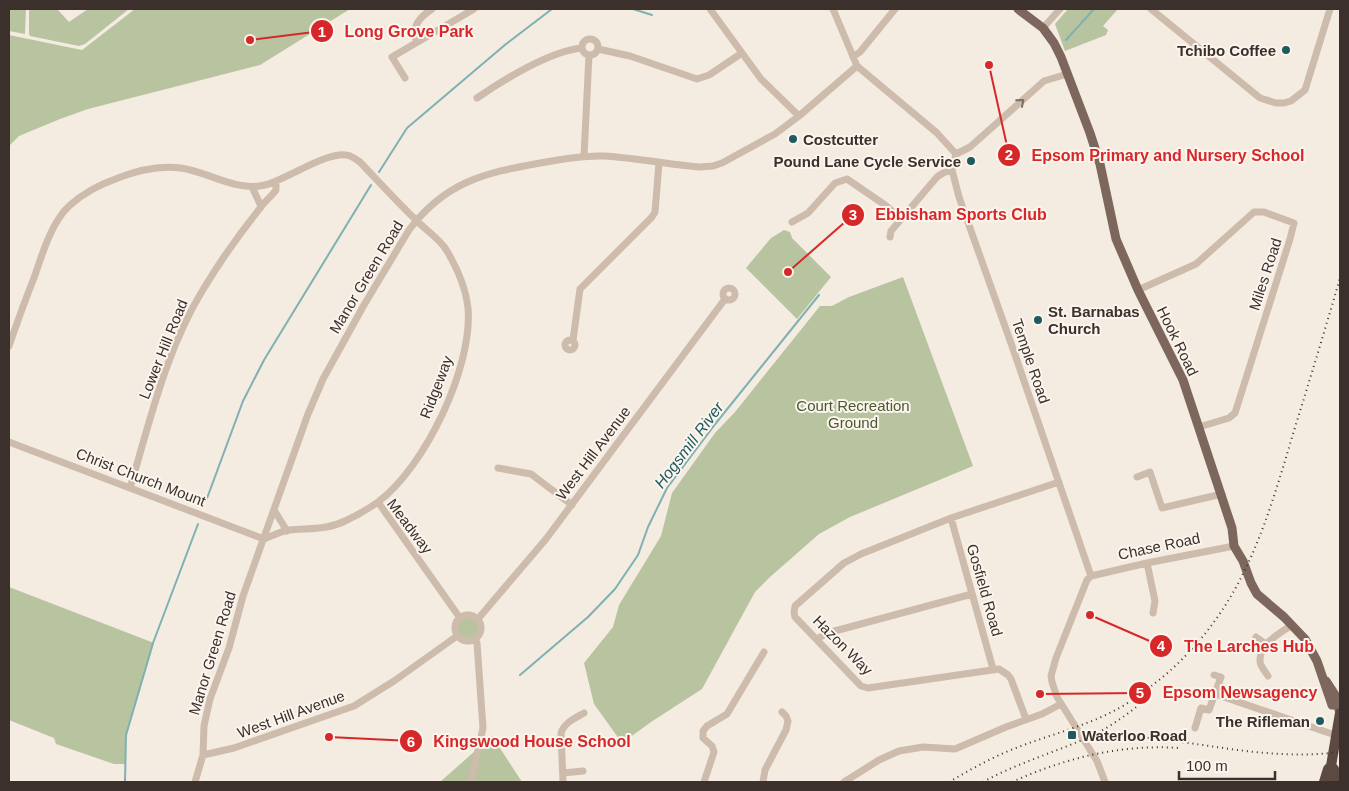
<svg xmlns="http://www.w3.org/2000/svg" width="1349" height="791" font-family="Helvetica,sans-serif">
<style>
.green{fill:#b8c4a0}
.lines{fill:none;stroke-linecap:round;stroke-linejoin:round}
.stream{stroke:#7fb0b2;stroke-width:2}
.minor{stroke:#cdbbac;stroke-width:7}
.major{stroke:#7d675c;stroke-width:9}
.highway{stroke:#5c4a42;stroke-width:10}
.rail{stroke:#3b302b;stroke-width:2;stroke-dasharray:1 4;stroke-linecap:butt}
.oneway{stroke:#7d6f65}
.poi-dot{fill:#1f5a5e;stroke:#fbf5ee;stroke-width:2}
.labels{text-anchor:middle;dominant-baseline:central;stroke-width:4;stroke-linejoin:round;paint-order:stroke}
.poi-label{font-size:15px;font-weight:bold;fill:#3b302b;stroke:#fbf5ee;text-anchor:end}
.street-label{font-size:15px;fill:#3b302b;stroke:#fbf5ee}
.park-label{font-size:15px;fill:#4a5a2e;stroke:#fbf5ee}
.water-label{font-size:16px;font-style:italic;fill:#1f5a5e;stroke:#fbf5ee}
.leader{fill:none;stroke:#d62828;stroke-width:2}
.callout-dot{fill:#d62828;stroke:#fbf5ee;stroke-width:2}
.mark-label{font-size:15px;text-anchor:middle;font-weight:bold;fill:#fff}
.callout-label{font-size:16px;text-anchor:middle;font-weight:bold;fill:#d62828;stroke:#fbf5ee;stroke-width:4;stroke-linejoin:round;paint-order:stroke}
</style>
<rect width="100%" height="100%" fill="#f4ebe1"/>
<path class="green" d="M9,9H26L25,34L9,31Z
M29,9H57L69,22L88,9H129L85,44L79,46L30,36L29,34Z
M135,9H350L260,65L88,109L60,119L19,136L9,146V35L82,50Z
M1068,9H1118L1103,26L1108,30L1106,35L1065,51L1055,24Z
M784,230L790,232L792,238L831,277L797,319L746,268L771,238Z
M903,277L973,466L850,517L819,534L770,577L755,592L702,689L651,722L622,743L594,704L584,663L613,627L619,605L661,536L672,493L715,433L735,412L820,306H832L849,297Z
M9,587L154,643L126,737V764H114L56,744L54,738L9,720Z
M458 628a10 10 0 1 1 20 0a10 10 0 1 1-20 0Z
M492,736L522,782H440Z"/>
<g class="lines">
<path class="stream" d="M633,9L652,15
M1066,40L1094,9
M379,172L407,128L506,44L552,9
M206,501L243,401L264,360L371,185
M520,675L588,617L615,589L638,555L648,527L667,488L716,423L819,295
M125,782L126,735L153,643L198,524"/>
<path class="minor" d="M710,9L761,79L799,116
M833,9L857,66L937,133L956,154
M1151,9L1260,98L1276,103H1284L1291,101L1305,90L1330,9
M1043,28L1060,9
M582 47a8 8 0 1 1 16 0a8 8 0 1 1-16 0Z
M417,42C410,27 420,17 432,9
M598,49L630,56L697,79L709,75L742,53
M853,57L860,52L895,9
M405,78L392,57L474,9
M477,98C503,80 550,51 582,48
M956,154L952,170L959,197L1012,346L1091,576
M956,154L970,147L1044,81L1067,74
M584,156L589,55
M252,187L261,206
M792,222L808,213L835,183L847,179L885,205L901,219
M890,237L891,231L937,177L943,173L952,170
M723 294a6 6 0 1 1 12 0a6 6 0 1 1-12 0Z
M1138,290L1196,264L1254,212H1264L1294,223L1290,239L1235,413L1229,418L1199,427
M565 345a5 5 0 1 1 10 0a5 5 0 1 1-10 0Z
M573,340L580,289L652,217L655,212L659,163
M9,346C17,323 25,300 34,278C42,255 51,223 69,206C82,194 101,184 118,178C138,170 159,165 181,168C209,172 236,192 265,185C286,180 331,148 350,156C353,157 357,160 360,162C379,182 398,203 418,222C427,231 441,240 447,251C457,268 466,289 468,308C473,367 425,467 378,502C368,509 356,516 345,521C327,530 309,528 289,530C281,531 272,536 264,539
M9,442L264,539
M498,468L531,474L572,505
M1137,477L1150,472L1162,508L1222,494
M130,488C150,421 166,349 204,288C221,260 240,233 261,207C265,201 271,197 276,190V181
M378,502L460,618
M274,510L287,531
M951,518L993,669
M1147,563L1155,601L1153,613
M1091,576L1087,580L1056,658L1051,676L1052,682L1057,697L1097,761L1105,782
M1091,576L1147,563L1234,546
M455 628a13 13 0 1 1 26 0a13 13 0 1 1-26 0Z
M477,620L546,539L725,299
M1256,637L1266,644
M817,639L827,633L846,628L972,594
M1268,676C1265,671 1260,666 1260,661C1259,644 1280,633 1292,625
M1215,694L1335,735
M1026,719L1011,679L1008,675L999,669L868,688L861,686L795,617L794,613L795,606L844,563L861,554L951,518L1059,482
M1195,728L1201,708L1209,710L1221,677L1214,675
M203,755L234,748L354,706L394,681L457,636
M563,773L583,771
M195,782L203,755L204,726L210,699L229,648L243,596L308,414L323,379L364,305L409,230C445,182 484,173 540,163C561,159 583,155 604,156C636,158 668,164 699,167L713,166L722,163L775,134L799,116L857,66
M471,782L483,728L477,643L475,639
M563,782L561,733C564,723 575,718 584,713
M704,782L714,752L712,746L703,738V731L707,726L727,714L764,652
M763,782L765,770L786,730L788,721L786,716L782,712
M844,782L879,760L899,751L923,747L955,749L1006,727L1042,714L1061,704"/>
<path class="major" d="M1018,9L1043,28L1054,43L1061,57L1090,133L1100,164L1116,239L1138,290L1183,380L1232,528L1234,546L1243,561L1251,583L1257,594L1284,617L1305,639L1317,661L1331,702L1332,705H1337L1340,712
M1326,681L1339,701L1337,705"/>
<path class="highway" d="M1331,766L1334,769V782
M1324,782L1328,769L1331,766L1340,713"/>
<path class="rail" d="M1088,740C1126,732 1165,740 1203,745C1248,752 1294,758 1340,752
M949,782C970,770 992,757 1016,748C1051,734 1088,726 1121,707C1137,698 1150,687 1164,676C1242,609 1265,528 1293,434C1309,382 1325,330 1340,278
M983,782C1019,762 1057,752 1093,735C1114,725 1133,710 1151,695
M1012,782C1065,758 1121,744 1179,748"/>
</g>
<defs><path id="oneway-chevron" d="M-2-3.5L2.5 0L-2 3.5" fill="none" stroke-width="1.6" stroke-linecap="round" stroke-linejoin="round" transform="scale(1.25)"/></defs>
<use class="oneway" href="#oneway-chevron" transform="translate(1021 102) rotate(-41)"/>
<g class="poi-dot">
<circle cx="1286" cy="50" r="5"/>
<circle cx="793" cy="139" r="5"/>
<circle cx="971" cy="161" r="5"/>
<circle cx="1038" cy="320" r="5"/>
<circle cx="1320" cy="721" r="5"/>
<rect x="1067" y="730" width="10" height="10" rx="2.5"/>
</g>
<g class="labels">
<g class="poi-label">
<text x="1276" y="50">Tchibo Coffee</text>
<text x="803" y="139" text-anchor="start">Costcutter</text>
<text x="961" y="161">Pound Lane Cycle Service</text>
<text x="1048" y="311" text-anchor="start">St. Barnabas<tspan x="1048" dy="17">Church</tspan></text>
<text x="1310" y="721">The Rifleman</text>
<text x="1082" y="735" text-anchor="start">Waterloo Road</text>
</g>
<g class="street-label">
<text transform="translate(1265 274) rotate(-72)">Miles Road</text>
<text transform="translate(366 277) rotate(-59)">Manor Green Road</text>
<text transform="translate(1178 341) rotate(64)">Hook Road</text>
<text transform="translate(163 349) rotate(-68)">Lower Hill Road</text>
<text transform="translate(1031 361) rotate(71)">Temple Road</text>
<text transform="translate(436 387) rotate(-69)">Ridgeway</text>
<text transform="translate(593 453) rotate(-53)">West Hill Avenue</text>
<text transform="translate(141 477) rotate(21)">Christ Church Mount</text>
<text transform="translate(410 526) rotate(53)">Meadway</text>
<text transform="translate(1159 546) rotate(-12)">Chase Road</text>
<text transform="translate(985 590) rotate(74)">Gosfield Road</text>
<text transform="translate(843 645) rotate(45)">Hazon Way</text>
<text transform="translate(212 653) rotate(-73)">Manor Green Road</text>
<text transform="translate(291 714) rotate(-20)">West Hill Avenue</text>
</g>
<g class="park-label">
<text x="853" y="405">Court Recreation<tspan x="853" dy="17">Ground</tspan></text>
</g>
<g class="water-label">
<text transform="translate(689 445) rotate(-53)">Hogsmill River</text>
</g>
</g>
<path class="leader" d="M250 40L322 31M989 65L1009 155M788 272L853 215M1090 615L1161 646M1040 694L1140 693M329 737L411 741"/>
<g class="callout-dot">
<circle cx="250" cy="40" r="5"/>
<circle cx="989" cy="65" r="5"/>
<circle cx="788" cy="272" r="5"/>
<circle cx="1090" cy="615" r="5"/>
<circle cx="1040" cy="694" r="5"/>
<circle cx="329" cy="737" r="5"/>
<circle cx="322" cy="31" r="12"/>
<circle cx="1009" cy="155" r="12"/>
<circle cx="853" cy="215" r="12"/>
<circle cx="1161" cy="646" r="12"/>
<circle cx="1140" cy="693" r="12"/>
<circle cx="411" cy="741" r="12"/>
</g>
<g class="mark-label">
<text x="322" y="37">1</text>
<text x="1009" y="160">2</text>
<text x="853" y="220">3</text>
<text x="1161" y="651">4</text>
<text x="1140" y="698">5</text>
<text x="411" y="747">6</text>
</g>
<g class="callout-label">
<text x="409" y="37">Long Grove Park</text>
<text x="1168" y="161">Epsom Primary and Nursery School</text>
<text x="961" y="220">Ebbisham Sports Club</text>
<text x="1249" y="652">The Larches Hub</text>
<text x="1240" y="698">Epsom Newsagency</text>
<text x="532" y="747">Kingswood House School</text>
</g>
<rect width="1349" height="791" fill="none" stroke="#3b302b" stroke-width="20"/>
<path d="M1179 771v8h96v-8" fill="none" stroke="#3b302b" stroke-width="2.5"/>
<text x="1186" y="771" font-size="15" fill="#3b302b" stroke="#fbf5ee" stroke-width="4" paint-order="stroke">100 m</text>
</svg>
